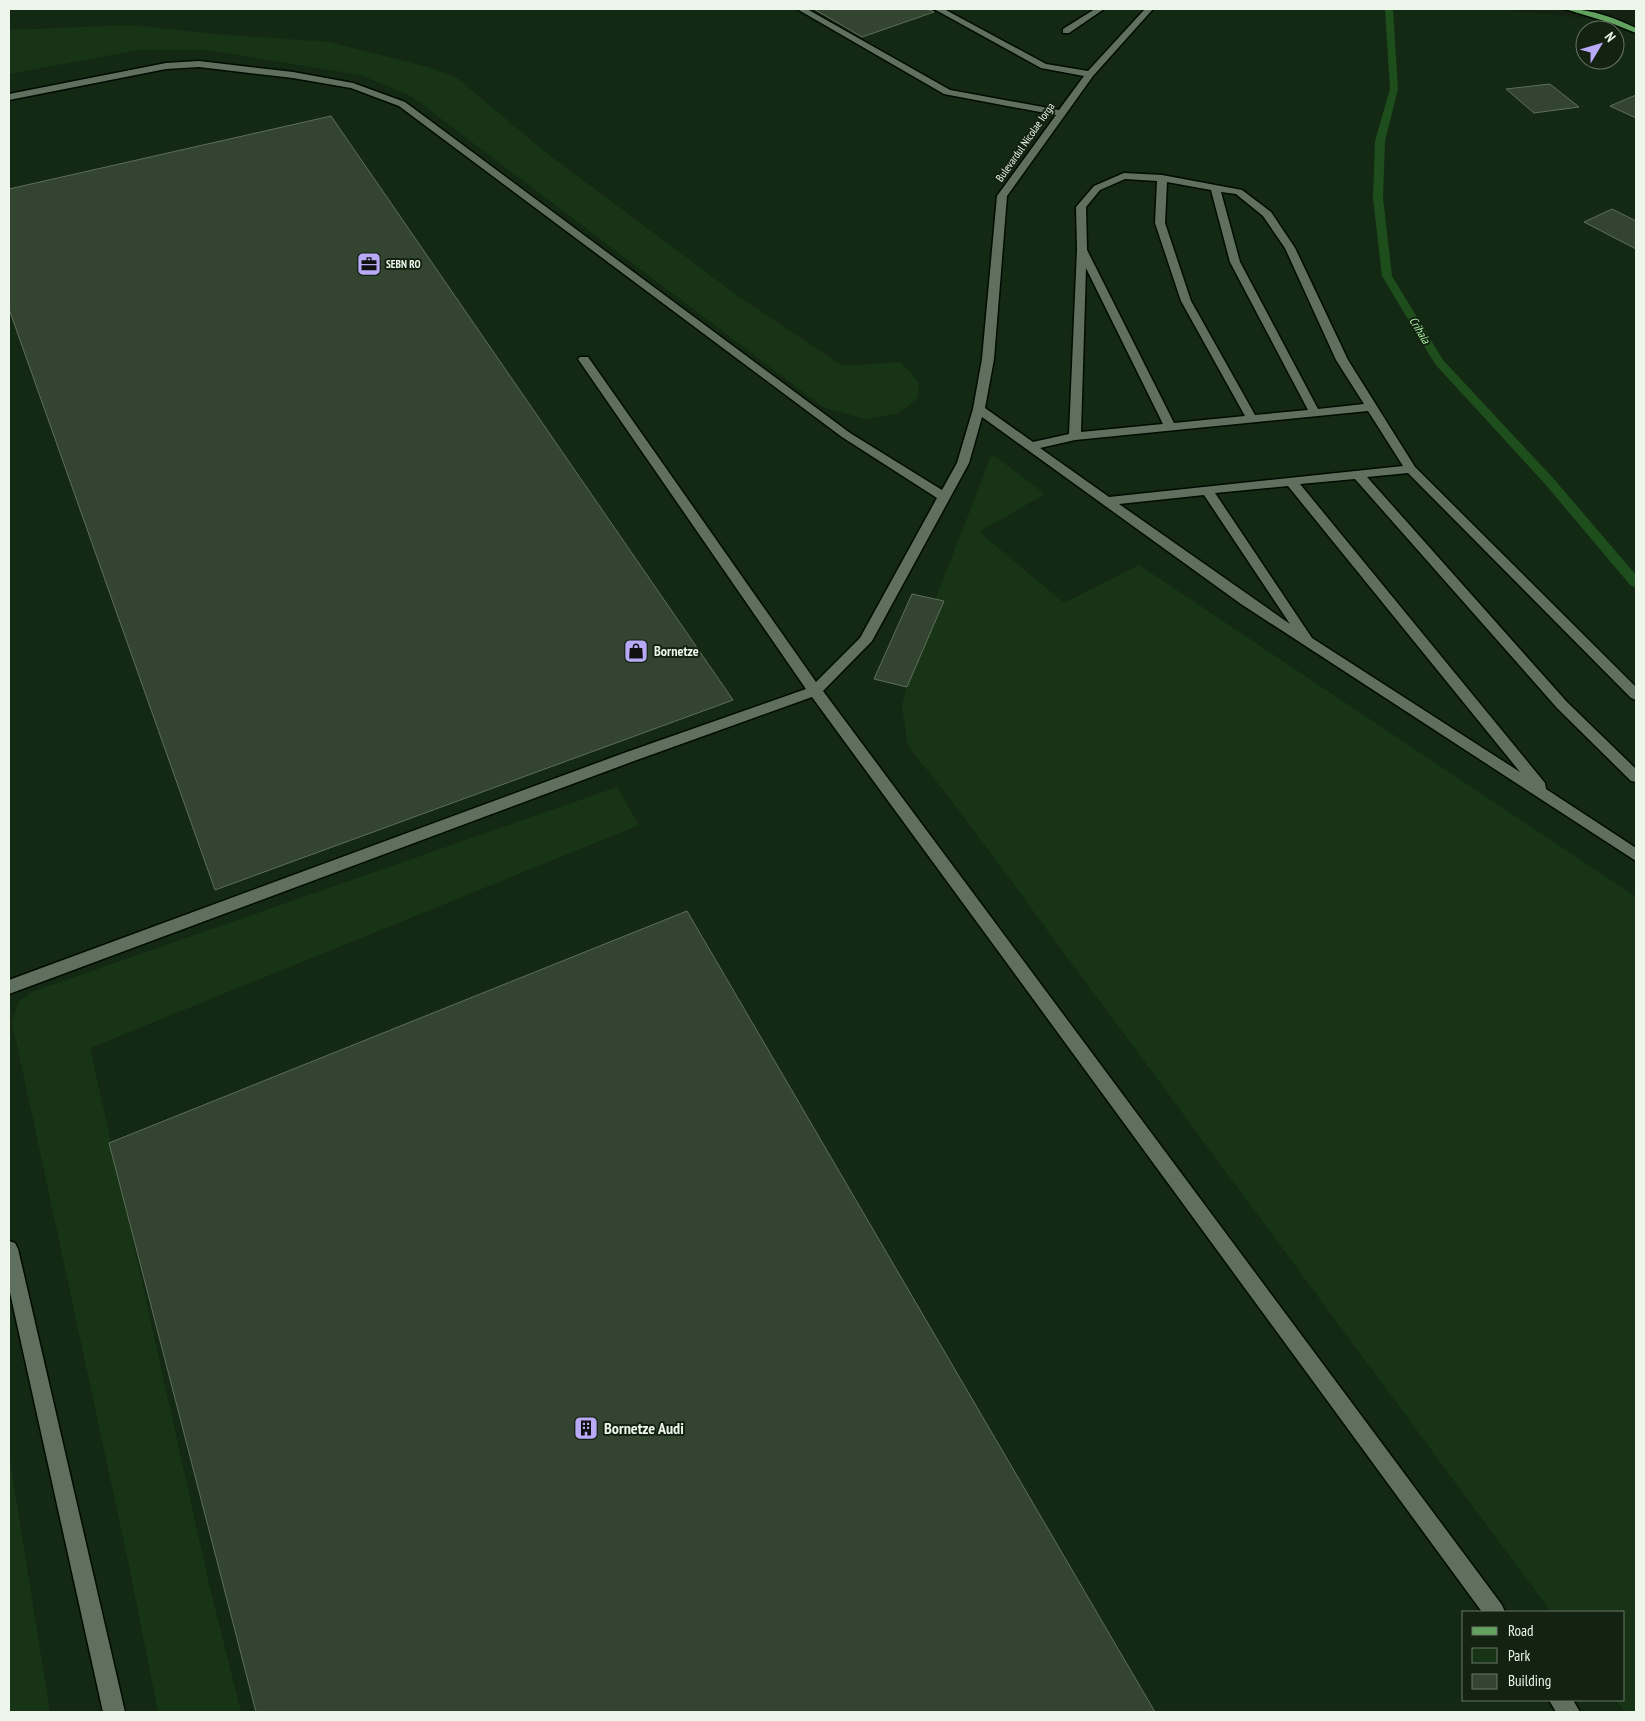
<svg xmlns="http://www.w3.org/2000/svg" width="1645" height="1721" font-family="'PT Sans Narrow',sans-serif">
<style>
.built{fill:#142913;fill-rule:evenodd}
.green{fill:#173416}
.lines{fill:none;stroke-linecap:round;stroke-linejoin:round}
.stream{fill:#1e4e1c;fill-rule:evenodd}
.building{fill:#334431;stroke:#5d6f5b}
.minor-casing{stroke:#010b01;stroke-width:3}
.major-casing{stroke:#010b01;stroke-width:3}
.minor{fill:#5f715e;fill-rule:evenodd}
.major{fill:#62a45f;fill-rule:evenodd}
.labels{text-anchor:middle;dominant-baseline:central;stroke-width:4;stroke-linejoin:round;paint-order:stroke}
.far-street-label{font-size:11px;fill:#ecf6eb;stroke:#132211}
.far-poi-label{font-size:11px;font-weight:bold;fill:#ecf6eb;stroke:#132211;text-anchor:start}
.far-water-label{font-size:12px;font-style:italic;fill:#a8efa2;stroke:#132211}
.poi-label{font-size:14px;font-weight:bold;fill:#ecf6eb;stroke:#132211;text-anchor:start}
.near-poi-label{font-size:16px;font-weight:bold;fill:#ecf6eb;stroke:#132211;text-anchor:start}
</style>
<rect width="100%" height="100%" fill="#132211"/>
<path class="built" d="M9,9H1496L1636,23V1712H9ZM1585,30H1615V60H1585ZM1464,1612H1624V1700H1464Z"/>
<path class="green" d="M130,25L213,34L330,42L431,68L457,78L545,152L738,296L843,366L901,362L919,383L918,398L897,414L865,419L823,407L411,96L360,75L209,50H139L9,74V30Z
M992,454L1045,494L979,532L1064,603L1139,565L1636,897V1712H1625L1616,1700H1624V1612H1551L952,801L908,746L902,706L914,654Z
M617,787L639,825L90,1048L209,1584L241,1712H158L130,1570L12,1022L19,1001L32,992Z
M9,1455L50,1712H9Z"/>
<g class="lines">
<path class="stream" d="M1385,9H1393L1398,89L1385,141L1383,198L1392,276L1443,360L1553,478L1636,575V587L1631,586L1545,484L1435,364L1382,276L1373,198L1375,141L1390,89Z"/>
</g>
<path class="building" d="M814,9H927L934,12L862,37Z
M1550,84L1579,107L1534,113L1506,89Z
M1636,95V118L1610,106Z
M331,116L733,700L215,890L9,309V189Z
M1612,209L1636,221V249L1584,222Z
M912,594L944,601L907,687L874,679Z
M687,911L1155,1712H256L109,1143Z"/>
<g class="lines">
<g class="minor-casing">
<path id="minor" d="M797,9H807L950,90L1059,110L1084,76L1041,68L934,9H944L1046,64L1088,71L1145,9H1153L1093,76L1007,196L994,359L985,408L1033,442L1069,434L1077,249L1076,207L1094,186L1124,173L1162,175L1242,190L1271,212L1295,248L1348,360L1415,467L1636,687V700L1631,698L1408,473L1367,477L1567,702L1636,769V782L1631,781L1557,708L1355,479L1300,484L1545,783L1546,789L1636,848V861L1241,604L982,417L969,463L872,641L823,691L1502,1605L1505,1612H1482L812,697L634,761L9,994V980L624,753L806,689L578,359L580,357H588L816,682L860,638L937,498L842,437L399,106L351,88L293,78L199,67L166,69L9,100V94L166,63L199,61L293,72L353,83L405,102L850,433L942,490L957,463L973,409L982,359L997,196L1056,115L944,94ZM1125,179L1157,181L1155,223L1181,301L1245,416L1174,423L1087,250L1086,207L1100,190ZM1167,182L1211,190L1230,262L1308,410L1255,415L1191,301L1165,223ZM1221,192L1236,194L1263,216L1285,248L1336,360L1364,404L1318,409L1240,262ZM1086,268L1163,424L1081,432ZM1368,411L1403,466L1109,497L1040,448L1075,440ZM1288,486L1520,772L1312,638L1215,493ZM1204,495L1290,624L1119,504Z
M1095,9H1104L1069,33H1063V29Z
M9,1241L15,1243L18,1249L125,1712H103L9,1288Z
M1549,1700H1573L1580,1712H1556Z"/>
</g>
<g class="major-casing">
<path id="major" d="M1565,9C1589,8 1615,18 1636,28V33L1611,23Z"/>
</g>
<use href="#minor" class="minor"/>
<use href="#major" class="major"/>
</g>
<defs>
<g id="office-square" transform="scale(1.25)"><rect x="-9" y="-9" width="18" height="18" rx="4" fill="#b9aaf7" stroke="#132211"/><path d="M-6-3h4V-5.5h4V-3h4V5H-6ZM-1-4.5V-3h2v-1.5ZM-6 0V1H6V0Z" fill="#111"/></g>
<g id="shop-square" transform="scale(1.25)"><rect x="-9" y="-9" width="18" height="18" rx="4" fill="#b9aaf7" stroke="#132211"/><path d="M-5-2.5h2.3a2.7 3.5 0 0 1 5.4 0H5L5.5 6h-11ZM-1.5-2.5h3a1.5 2.3 0 0 0-3 0Z" fill="#111"/></g>
<g id="building-square" transform="scale(1.25)"><rect x="-9" y="-9" width="18" height="18" rx="4" fill="#b9aaf7" stroke="#132211"/><path d="M-4-6H4V6H1V3H-1V6H-4ZM-2.5-4.3h1.7v1.8h-1.7ZM.8-4.3h1.7v1.8H.8ZM-2.5-1h1.7V.8h-1.7ZM.8-1h1.7V.8H.8Z" fill="#111"/></g>
</defs>
<g fill-rule="evenodd">
<use href="#office-square" x="369" y="264"/>
<use href="#shop-square" x="636" y="651"/>
<use href="#building-square" x="586" y="1428"/>
</g>
<g class="labels">
<g class="far-street-label">
<text transform="translate(1025 142) rotate(-55)">Bulevardul Nicolae Iorga</text>
</g>
<g class="far-poi-label">
<text x="386" y="264">SEBN RO</text>
</g>
<g class="far-water-label">
<text transform="translate(1420 330) rotate(59)">Crihala</text>
</g>
<g class="poi-label">
<text x="654" y="651">Bornetze</text>
</g>
<g class="near-poi-label">
<text x="604" y="1428">Bornetze Audi</text>
</g>
</g>
<rect width="1645" height="1721" fill="none" stroke="#ecf6eb" stroke-width="20"/>
<rect x="1462" y="1611" width="162" height="90" fill="#132211" stroke="#6a7768"/>
<rect x="1472" y="1627" width="25" height="8" fill="#62a45f" stroke="#6a7768"/>
<text x="1508" y="1636" font-size="15" fill="#ecf6eb">Road</text>
<rect x="1472" y="1648" width="25" height="15" fill="#173416" stroke="#6a7768"/>
<text x="1508" y="1661" font-size="15" fill="#ecf6eb">Park</text>
<rect x="1472" y="1674" width="25" height="15" fill="#334431" stroke="#6a7768"/>
<text x="1508" y="1686" font-size="15" fill="#ecf6eb">Building</text>
<g transform="translate(1600 45) rotate(52)"><circle r="24" fill="#132211" stroke="#6a7768"/>
<path d="M0-4L9 19L0 12L-9 19Z" fill="#b9aaf7"/>
<text y="-8" font-size="14" font-weight="bold" text-anchor="middle" fill="#ecf6eb">N</text>
</g>
</svg>
